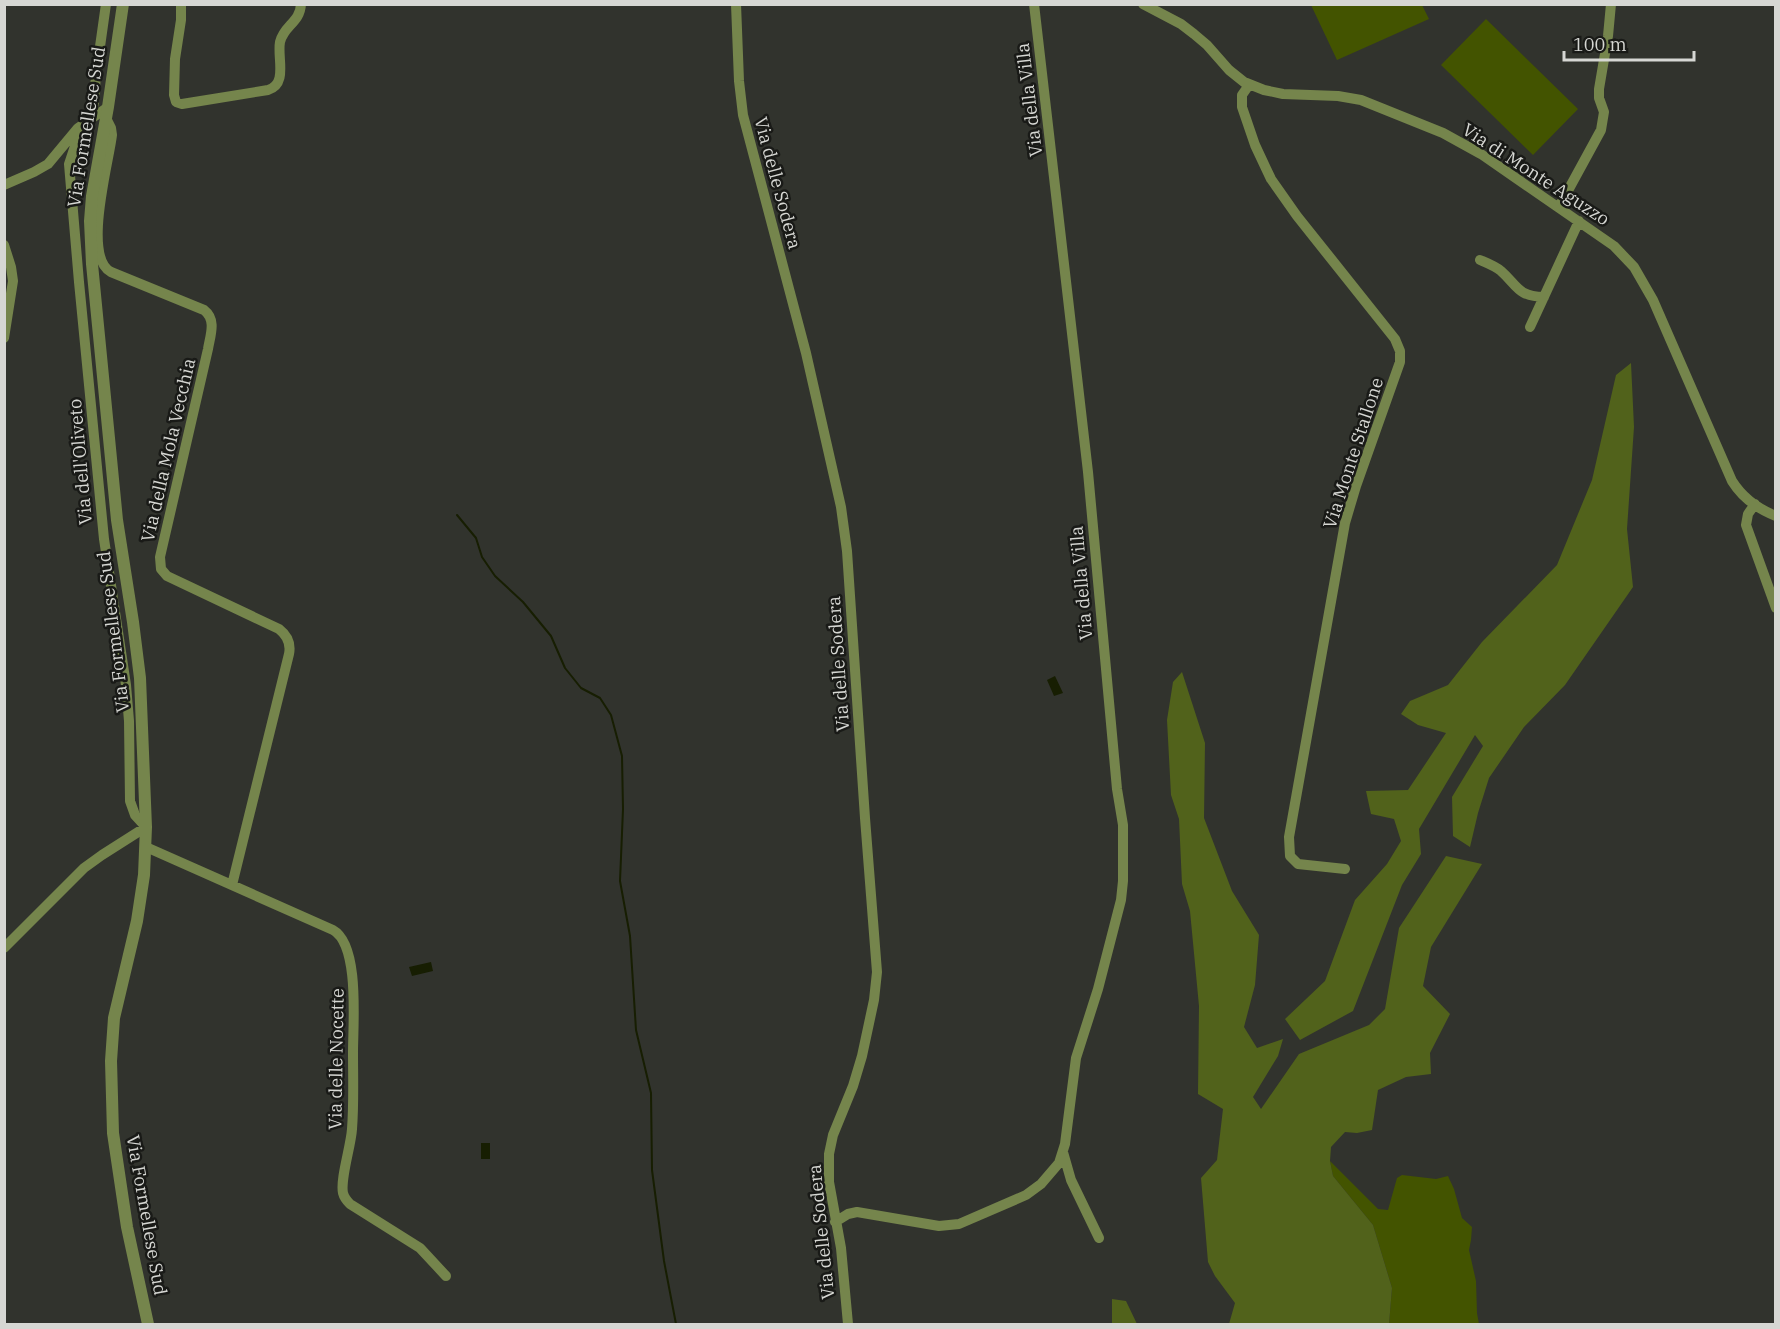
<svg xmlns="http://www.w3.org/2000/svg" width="1780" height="1329" font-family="'IBM Plex Serif',serif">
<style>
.green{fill:#435400}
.forest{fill:#51621b}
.water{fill:#171e02}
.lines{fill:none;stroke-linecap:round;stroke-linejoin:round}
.stream{stroke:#171e02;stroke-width:2}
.minor{stroke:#75854c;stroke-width:10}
.tertiary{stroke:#75854c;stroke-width:12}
.labels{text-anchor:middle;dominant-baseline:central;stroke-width:5;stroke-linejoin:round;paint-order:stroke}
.street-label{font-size:18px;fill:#d6d7d3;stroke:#191a17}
</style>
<rect width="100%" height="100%" fill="#31332d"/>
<path class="green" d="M1311,5H1422L1429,19L1337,60Z
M1486,19L1578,109L1533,155L1441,65Z
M1330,1161L1378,1209L1388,1210L1397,1178L1402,1175L1436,1179L1448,1176L1454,1189L1462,1218L1472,1227L1471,1240L1469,1250L1476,1281L1477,1313L1479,1324H1389L1392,1288L1373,1225L1333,1176Z"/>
<path class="forest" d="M1631,363L1634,427L1627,529L1633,587L1565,685L1524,727L1489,778L1478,813L1470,847L1453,836L1452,797L1483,746L1475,735L1419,829L1421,854L1402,885L1353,1011L1300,1040L1285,1019L1325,981L1355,900L1387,864L1401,841L1394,819L1371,814L1366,791L1408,790L1446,733L1418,725L1401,714L1410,701L1448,685L1482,642L1557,565L1592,480L1616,375Z
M1182,672L1205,743L1204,818L1232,891L1259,935L1255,985L1244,1027L1257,1048L1283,1039L1278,1056L1253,1097L1261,1109L1299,1054L1369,1025L1385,1009L1399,928L1446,856L1482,864L1431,947L1423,986L1450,1014L1430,1053L1431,1074L1406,1077L1378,1090L1372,1130L1357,1133L1345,1132L1331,1147L1330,1161L1333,1176L1373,1225L1392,1288L1389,1324H1229L1235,1303L1215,1276L1208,1262L1201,1178L1217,1160L1223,1109L1198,1094L1199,1006L1190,911L1182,884L1179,819L1171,795L1167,720L1173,682Z
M1112,1299L1126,1301L1137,1324H1112Z"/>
<path class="water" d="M1055,676L1063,693L1054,696L1047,680Z
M431,962L433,971L412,976L409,967Z
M481,1143H490V1159H481Z"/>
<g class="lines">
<path class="stream" d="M457,515L476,538L482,557L495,576L523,602L551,636L565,668L581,688L600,698L611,715L622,756L623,809L620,881L630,936L636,1030L651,1093L652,1170L664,1261L676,1324"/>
<path class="minor" d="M181,4V20L175,59L174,95L176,102L182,104L268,90C288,84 277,58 280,42C284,25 300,23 301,4
M736,4L739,81L743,115L806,353L841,507L847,551L865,818L877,972L874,1000L862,1056L853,1086L833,1135L829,1154V1182L841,1248L848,1324
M1143,4L1181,24L1194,34L1207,45L1229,70L1244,82L1264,90L1283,94L1338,96L1361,100L1443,133L1481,154L1614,246L1634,267L1653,300L1732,481C1742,497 1758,509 1776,516
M1249,85L1242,95V107L1255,145L1271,179L1297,216L1395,339L1400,351V362L1356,486L1345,523L1289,837L1290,856L1298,864L1345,869
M93,116L96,75L106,4
M106,118L111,128L112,135C109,162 82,257 111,272L204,310C217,320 210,336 208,349L160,557L161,569L167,576L279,629C288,636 291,644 289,654L232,885
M4,185L34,172L48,164L78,128L108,107
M1559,207L1601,130L1604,112L1599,98V89L1608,36L1611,4
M4,245L11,267L13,281L4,338
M1480,260C1487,263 1495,266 1501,271C1518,286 1517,296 1544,297
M1530,327L1579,221
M1755,504L1748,514L1746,525L1776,608
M146,847L333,930C360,945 353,1024 353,1052C353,1078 354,1104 352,1129C351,1146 340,1179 343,1193C344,1197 347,1201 350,1204L420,1248L446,1276
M4,948L84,868L102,855L146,827L135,815L130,801L129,721L126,685L104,539L79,282L69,164L82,125
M1063,1152L1071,1180L1099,1238
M835,1222L848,1214L857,1212L939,1226L959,1224L1026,1195L1041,1184L1059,1163L1065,1144L1076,1058L1098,989L1121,900L1123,881V825L1117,789L1088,472L1034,4"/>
<path class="tertiary" d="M123,4L108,107L92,196L90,221L92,264L117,520L133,622L140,678L146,827L144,875L137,921L114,1018L111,1061L113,1133L127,1227L148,1324"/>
</g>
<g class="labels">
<g class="street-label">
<text transform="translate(1029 100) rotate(-97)">Via della Villa</text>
<text transform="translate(86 127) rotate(-81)">Via Formellese Sud</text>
<text transform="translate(1536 174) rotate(33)">Via di Monte Aguzzo</text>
<text transform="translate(778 183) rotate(75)">Via delle Sodera</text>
<text transform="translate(168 450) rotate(-77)">Via della Mola Vecchia</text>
<text transform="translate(1353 453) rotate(-72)">Via Monte Stallone</text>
<text transform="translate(80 462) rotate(-95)">Via dell'Oliveto</text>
<text transform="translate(1081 583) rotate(-95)">Via della Villa</text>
<text transform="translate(113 632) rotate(-97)">Via Formellese Sud</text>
<text transform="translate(838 664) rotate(-94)">Via delle Sodera</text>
<text transform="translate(336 1059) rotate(-89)">Via delle Nocette</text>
<text transform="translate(147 1215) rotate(80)">Via Formellese Sud</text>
<text transform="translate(821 1232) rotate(-96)">Via delle Sodera</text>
</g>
</g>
<rect width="1780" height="1329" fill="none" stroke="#d6d7d3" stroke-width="12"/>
<path d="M1564 51v9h130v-9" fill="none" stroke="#d6d7d3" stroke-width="3"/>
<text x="1573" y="51" font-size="18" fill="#d6d7d3" stroke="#191a17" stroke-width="4.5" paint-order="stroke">100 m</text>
</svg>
